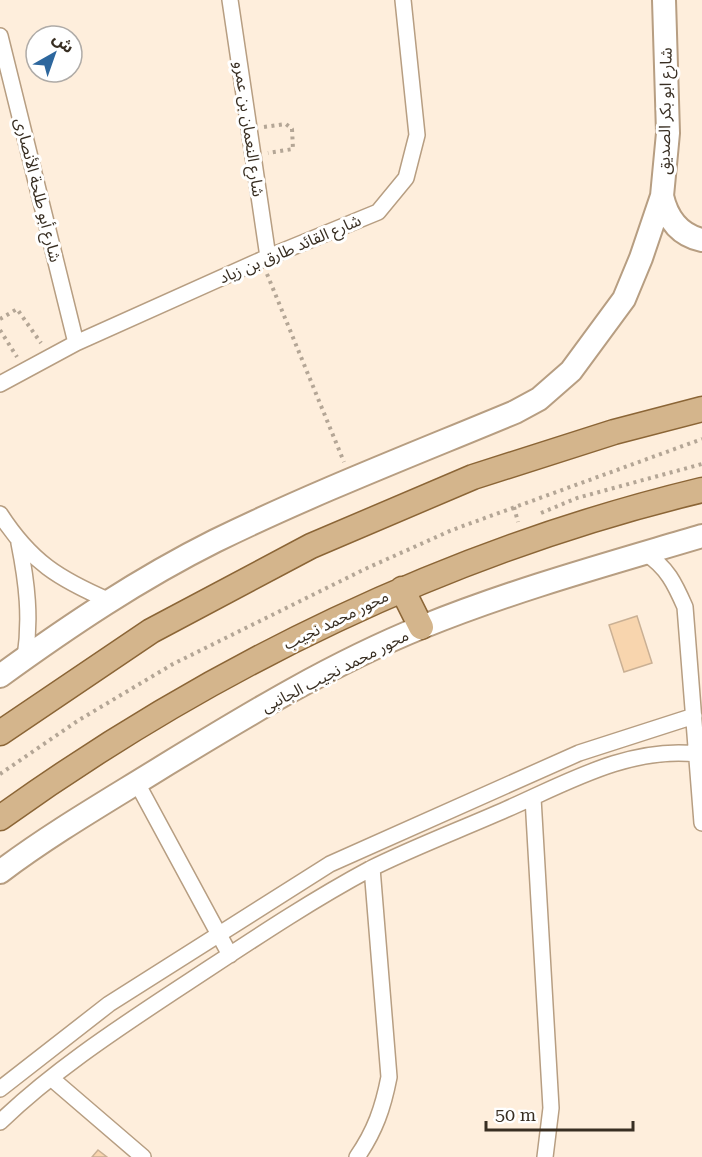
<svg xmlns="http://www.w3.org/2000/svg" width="702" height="1157" font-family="'Roboto Serif','Noto Sans Arabic',serif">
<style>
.building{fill:#f8d5ae;stroke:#cab094;stroke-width:1.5}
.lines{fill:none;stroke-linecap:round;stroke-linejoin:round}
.street-casing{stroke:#b79e82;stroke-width:18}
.secondary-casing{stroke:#b79e82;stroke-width:26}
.primary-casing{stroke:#8b6536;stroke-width:27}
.path{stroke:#b4a696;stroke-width:4;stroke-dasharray:3 4.5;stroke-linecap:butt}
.street{stroke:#fff;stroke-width:15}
.secondary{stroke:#fff;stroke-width:22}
.primary{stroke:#d4b58c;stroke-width:24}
.labels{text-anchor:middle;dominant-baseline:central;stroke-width:6;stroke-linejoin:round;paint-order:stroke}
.street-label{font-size:16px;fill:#382e22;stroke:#fff}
</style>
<rect width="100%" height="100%" fill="#feeedc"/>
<path class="building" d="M637,616L652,663L624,672L609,625Z
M98,1150L107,1157H92Z"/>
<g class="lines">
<g class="street-casing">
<path id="street" d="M230,0L268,257
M0,36L76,343
M0,384L76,343L261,260L378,212L406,178L417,135L403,0
M0,514C31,562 59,579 110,601
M19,543C27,583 31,618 25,658
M645,553C667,567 675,584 685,607L702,823
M137,783L230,955
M533,798L551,1108L545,1157
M51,1078L143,1157
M0,1089L109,1004L330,864L579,753L694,716
M0,1122C51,1073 111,1033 170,994C236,951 301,906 370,869C414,847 462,829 507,809C566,783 630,746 697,754
M357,1157C375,1131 383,1108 389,1077L372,868"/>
</g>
<g class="secondary-casing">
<path id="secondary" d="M662,196C667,218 679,235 702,240
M0,676C69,626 139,579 215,541C313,493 414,454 515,412L539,399L571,371L624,299L641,258L662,196L668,133L664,0
M0,872C53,832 111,799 167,764C249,714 333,663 422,627C513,590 608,564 702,536"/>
</g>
<g class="primary-casing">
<path id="primary" d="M402,589L421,627
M0,733L151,631L311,546L473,477L614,432L702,409
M0,818C212,666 449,551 702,490"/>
</g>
<path class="path" d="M264,127L286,124L292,129L293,149L268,153
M267,274L344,462
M0,319L17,309L41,343
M0,330L17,357
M514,507L518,522
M541,513L577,498L702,464
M0,774L79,720L173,664L365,569L452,530L702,439"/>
<use href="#street" class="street"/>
<use href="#secondary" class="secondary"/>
<use href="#primary" class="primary"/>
</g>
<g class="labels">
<g class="street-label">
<text transform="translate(665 111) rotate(-89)">شارع ابو بكر الصديق</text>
<text transform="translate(249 129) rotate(82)">شارع النعمان بن عمرو</text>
<text transform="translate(38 190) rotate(76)">شارع أبو طلحة الأنصارى</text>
<text transform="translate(290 249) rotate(-23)">شارع القائد طارق بن زياد</text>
<text transform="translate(336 620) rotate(-26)">محور محمد نجيب</text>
<text transform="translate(335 671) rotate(-27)">محور محمد نجيب الجانبى</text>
</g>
</g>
<g transform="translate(54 54) rotate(40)"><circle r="28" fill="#ffffff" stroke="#afaba7" stroke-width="1.5"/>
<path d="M0-4.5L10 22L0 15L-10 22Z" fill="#2d679e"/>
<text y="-9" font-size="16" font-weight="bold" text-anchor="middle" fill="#382e22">ش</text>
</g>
<path d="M486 1121v9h147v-9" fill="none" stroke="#382e22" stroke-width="3"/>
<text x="495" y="1121" font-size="18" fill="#382e22" stroke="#ffffff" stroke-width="4.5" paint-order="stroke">50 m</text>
</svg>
